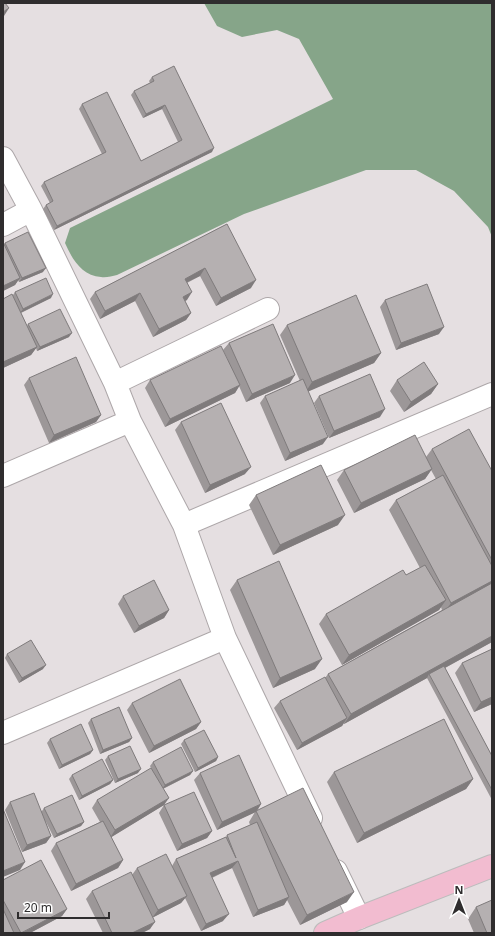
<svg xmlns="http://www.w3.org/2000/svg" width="495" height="936" font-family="'Noto Sans',sans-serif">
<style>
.water{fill:#86a589}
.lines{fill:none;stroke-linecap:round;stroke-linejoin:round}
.minor-casing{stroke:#ada7a9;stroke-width:24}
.major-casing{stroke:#bcbcbc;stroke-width:24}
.minor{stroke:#fff;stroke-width:22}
.major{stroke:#f2bcd0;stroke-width:22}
.wall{fill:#9c9798}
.shaded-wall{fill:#7f7b7c}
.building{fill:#b5b0b1;stroke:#7f7b7c}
</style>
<rect width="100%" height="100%" fill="#e5dfe1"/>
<path class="water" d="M204,3H492V237L488,227L454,191L416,170H366L244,214L117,275C112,276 106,278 101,277C82,276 72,259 65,243L70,228L333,99L299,39L277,30L242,37L217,26Z"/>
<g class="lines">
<g class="minor-casing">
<path id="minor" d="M3,158L31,210L115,383L130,421L184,525L225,638L311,818
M3,225L31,210
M115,383L268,309
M3,476L130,421
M184,525L492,394
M3,733L225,638
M336,871L359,918"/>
</g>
<g class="major-casing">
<path id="major" d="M325,933L359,918L492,866"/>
</g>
<use href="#minor" class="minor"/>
<use href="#major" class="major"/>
</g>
<path class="wall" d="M152,77L212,152L54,230L43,209L46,205L50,203L41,186L44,182L102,154L79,109L82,104L141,161L178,142L162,109L143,118L131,95L134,91L150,83L149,81Z
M227,224L251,288L216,306L200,276L187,283V300L185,301L191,313L186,320L153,337L135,301L100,319L90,299L95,292Z
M3,242L4,244L5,243L43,272L19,282L18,280L15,285L3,291Z
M15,292L51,298L21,313L27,326L28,324L69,337L37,351L36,348L31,355L3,368V299L13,295Z
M385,300L439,334L396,350L380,307Z
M287,325L381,353L374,363L308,391L323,444L285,461L260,403L265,396L300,381L280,335Z
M229,343L290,383L246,402L239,386L235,393L165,427L145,388L150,380L228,360L223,350Z
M29,378L101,415L96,422L49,443L24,385Z
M397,380L438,384L431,394L404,412L390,391Z
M319,396L380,417L329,438L314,403Z
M181,422L245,474L205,493L175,430Z
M432,449L492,471V642L445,668L492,756V800L427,678L344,724V723L342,726L297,750L274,708L280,701L325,678L328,674L442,610L441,607L439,610L342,665L319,624L326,614L406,575L420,568L389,510L396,500L436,479L431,470L425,479L354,513L337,480L344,470L426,457Z
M256,495L338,525L273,555L249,505Z
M237,580L315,669L273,688L230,590Z
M123,596L169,610L164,618L134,633L118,604Z
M492,649V704L474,712L455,673L462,663Z
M7,654L43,669L19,683L5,658Z
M132,703L201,722L196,729L149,753L127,710Z
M91,719L132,738L129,742L100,754L88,723Z
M50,739L93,750L90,754L59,769L47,743Z
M184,740L218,757L216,761L195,772L181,744Z
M108,756L138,773L115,783L105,760Z
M153,762L193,771L190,775L163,789L164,805L111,837L123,860L118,868L71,891L51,851L56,843L100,822L92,808L97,800L152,770L150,766Z
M334,772L473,779L466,789L357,843L327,782Z
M200,773L261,804L257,811L347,902L300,925L287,900L284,905L253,917L232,868L212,878L223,921L201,931L185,898L181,903L153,917L150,929L142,933H103L86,899L92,891L132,875L137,868L172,866L176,859L226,837L227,835L250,825L249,822L255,812L217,830L194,780Z
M72,775L113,780L110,784L79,800L69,779Z
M10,802L42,811L44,808L84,822L81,826L54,838L45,820L51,836L46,843L22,852L5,810Z
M164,805L212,831L207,838L177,851L159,813Z
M3,880L67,909L62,916L30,933H3Z
M476,907L492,933H474L468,919Z"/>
<path class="shaded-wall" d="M9,8L4,16H3V12Z
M165,105L162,109L143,118L146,114Z
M214,148L212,152L54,230L57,226Z
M46,268L43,272L19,282L22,278Z
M205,268L200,276L179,286L185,279Z
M20,278L15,285L3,291V286Z
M256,280L251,288L216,306L221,298Z
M192,292L187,300L178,304L183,297Z
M140,293L135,301L100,319L105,311Z
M53,294L51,298L20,313L23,309Z
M191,313L186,320L153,337L159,329Z
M444,327L439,334L396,350L401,343Z
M72,333L69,337L37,351L40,347Z
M37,347L31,355L3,368V362Z
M381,353L374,363L305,393L312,382Z
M295,375L290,383L246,402L252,394Z
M438,384L431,394L404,412L411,402Z
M240,385L235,393L165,427L170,419Z
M385,409L380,417L329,438L334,431Z
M101,415L96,422L49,443L54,435Z
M328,437L323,444L285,461L290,453Z
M251,467L245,474L205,493L210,485Z
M432,469L425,479L354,513L361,503Z
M345,515L338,525L273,555L280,545Z
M492,581V586L444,613L451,603Z
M446,600L439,610L342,665L349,655Z
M169,610L164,618L134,633L139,626Z
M492,636V642L430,676L429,674L427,678L344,724L351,714Z
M322,659L315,669L273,688L280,678Z
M46,665L43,669L19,683L22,678Z
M492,697V704L474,712L481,702Z
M347,718L342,726L297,750L302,743Z
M201,722L196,729L149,753L154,746Z
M132,738L129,742L100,754L103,750Z
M93,750L90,754L59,769L62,765Z
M218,757L216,761L195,772L198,768Z
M141,769L138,773L115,783L118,779Z
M193,771L190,775L162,789L165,785Z
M473,779L466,789L357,843L364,833Z
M113,780L110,784L79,800L82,796Z
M169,798L164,805L110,838L115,830Z
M261,804L256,812L217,830L222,822Z
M84,822L81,826L54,838L57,834Z
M212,831L207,838L177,851L182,844Z
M51,836L46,843L22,852L27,845Z
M123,860L118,868L71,891L76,884Z
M238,861L232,868L204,881L210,873Z
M25,862L20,870L3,877V871Z
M354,892L347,902L300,925L307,915Z
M187,896L181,903L152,918L158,910Z
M289,897L284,905L253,917L258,910Z
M67,909L62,916L30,933H22Z
M229,914L223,921L201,931L206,924Z
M155,922L150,929L142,933H132Z"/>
<path class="building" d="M3,3H5L9,8L3,12Z
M174,66L214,148L57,226L46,205L53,201L44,182L106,152L82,104L107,92L141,161L182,140L165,105L146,114L134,91L154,81L152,77Z
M227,224L256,280L221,298L205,268L185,279L192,292L183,297L191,313L159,329L140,293L105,311L95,292Z
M28,232L46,268L22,278L5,243Z
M3,242L20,278L3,286Z
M46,278L53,294L23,309L15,292Z
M427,284L444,327L401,343L385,300Z
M12,294L37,347L3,362V299Z
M356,295L381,353L312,382L287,325Z
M60,309L72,333L40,347L28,324Z
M273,324L295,375L252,394L229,343Z
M221,346L240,385L170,419L150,380Z
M76,357L101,415L54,435L29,378Z
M424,362L438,384L411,402L397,380Z
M370,374L385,409L334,431L319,396Z
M303,379L328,437L290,453L265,396Z
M221,403L251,467L210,485L181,422Z
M469,429L492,471V560L432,449Z
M415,435L432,469L361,503L344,470Z
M321,465L345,515L280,545L256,495Z
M443,475L492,566V581L451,603L396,500Z
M279,561L322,659L280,678L237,580Z
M425,565L446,600L349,655L326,614L403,570L406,575Z
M154,580L169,610L139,626L123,596Z
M492,583V636L351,714L328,674Z
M31,640L46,665L22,678L7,654Z
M492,649V697L481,702L462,663Z
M444,666L492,756V790L429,674Z
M325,677L347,718L302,743L280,701Z
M180,679L201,722L154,746L132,703Z
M119,707L132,738L103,750L91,719Z
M444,719L473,779L364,833L334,772Z
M81,724L93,750L62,765L50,739Z
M204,730L218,757L198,768L184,740Z
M130,746L141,769L118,779L108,756Z
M181,747L193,771L165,785L153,762Z
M239,755L261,804L222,822L200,773Z
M102,759L113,780L82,796L72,775Z
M151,768L169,798L115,830L97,800Z
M303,788L354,892L307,915L256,811Z
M194,792L212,831L182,844L164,805Z
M34,793L51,836L27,845L10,802Z
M72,795L84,822L57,834L44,808Z
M3,809L25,862L3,871Z
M103,821L123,860L76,884L56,843Z
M257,822L289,897L258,910L238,861L210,873L229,914L206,924L176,859L226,837L236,858L227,835Z
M166,854L187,896L158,910L137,868Z
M41,860L67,909L21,933L3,900V880Z
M131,872L155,922L132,933H112L92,891Z
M492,900V933H487L476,907Z
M3,909L14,933H3Z"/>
<rect width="495" height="936" fill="none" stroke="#2f2d2e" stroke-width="8"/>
<g transform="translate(459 900)" stroke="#ffffff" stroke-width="3" paint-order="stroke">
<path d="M0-3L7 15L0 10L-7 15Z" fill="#2f2d2e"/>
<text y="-6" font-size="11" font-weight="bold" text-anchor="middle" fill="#2f2d2e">N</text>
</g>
<path d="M18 912v6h91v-6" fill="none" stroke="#2f2d2e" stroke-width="2"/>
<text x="24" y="912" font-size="12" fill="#2f2d2e" stroke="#ffffff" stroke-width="3" paint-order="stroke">20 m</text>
</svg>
